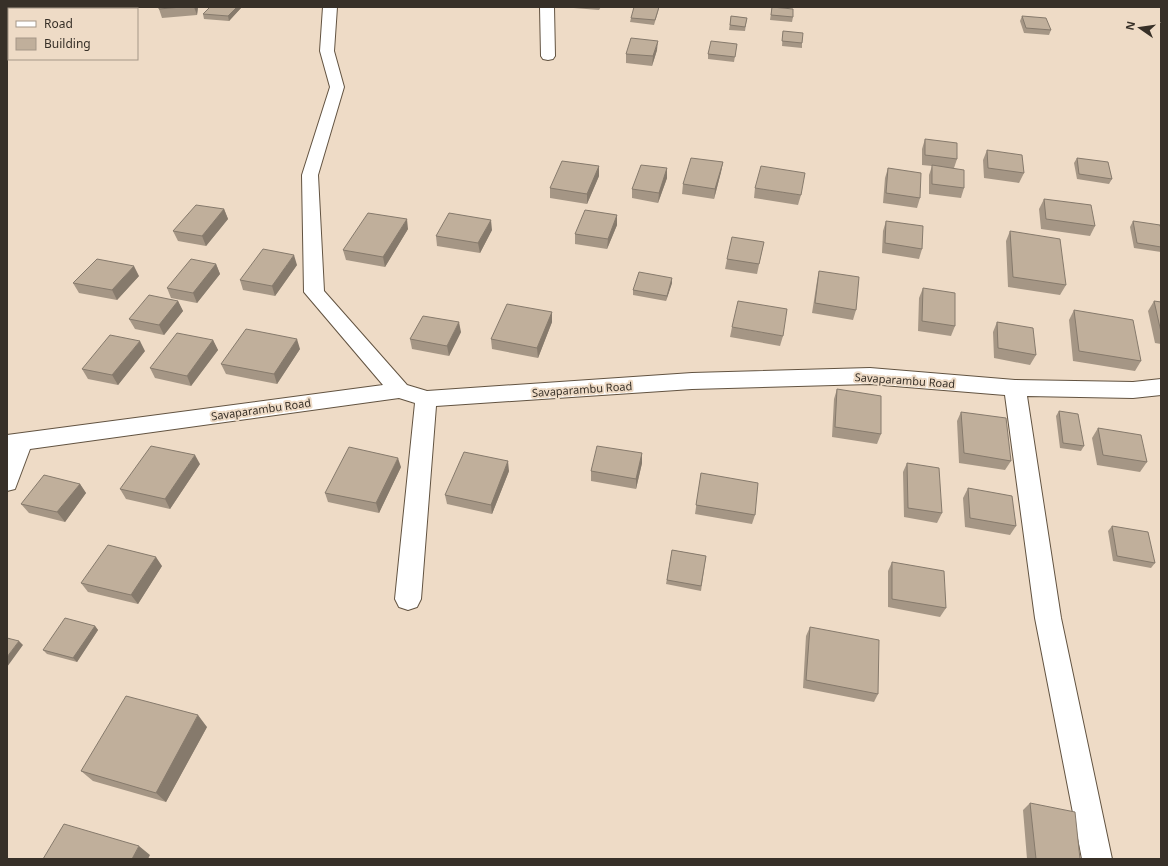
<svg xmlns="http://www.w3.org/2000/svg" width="1168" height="866" font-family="'Noto Sans',sans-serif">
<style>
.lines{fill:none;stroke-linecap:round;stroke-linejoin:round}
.minor-casing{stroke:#625341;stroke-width:2}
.minor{fill:#fff;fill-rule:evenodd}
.wall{fill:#a59685}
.shaded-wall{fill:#867a6c}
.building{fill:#c0af9b;stroke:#867a6c}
.labels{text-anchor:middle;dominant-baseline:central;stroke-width:4;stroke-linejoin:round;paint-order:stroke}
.street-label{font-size:11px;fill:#373028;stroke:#eedbc6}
</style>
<rect width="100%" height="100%" fill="#eedbc6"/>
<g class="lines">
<g class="minor-casing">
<path id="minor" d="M323,7H337L334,51L344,87L318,175L324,291L407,385L427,391L692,373L870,368L1015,380L1133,382L1161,379V395L1133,398L1027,396L1061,618L1112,859H1082L1035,618L1005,395L870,384L692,389L436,406L421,599L417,607L408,610L399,607L395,599L415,403L399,398L30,449L15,489L7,491V435L383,385L304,292L302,175L330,87L320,51Z
M540,7H554L555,56L553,59L548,60L543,59L541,56Z"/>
</g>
<use href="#minor" class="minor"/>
</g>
<path class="wall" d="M159,7H198L197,15L162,18L159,9Z
M210,7H241V8L229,21L204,19L203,14Z
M561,7H601L599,10Z
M659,7L658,12L654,25L630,22L631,18Z
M772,7L793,17L792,22L770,20Z
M731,16L747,18L745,31L729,30Z
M1022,16L1051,30L1049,35L1024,33L1020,21Z
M783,31L802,43V48L782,46Z
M737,44L734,62L708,59V54Z
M657,50L652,66L626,63V54Z
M925,139L957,159L954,168L964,188L961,198L929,194V175L932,166L922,165V149Z
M987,150L1024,173L1019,183L984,178L983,160Z
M1077,158L1112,179L1109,184L1077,179L1074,163Z
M723,162L721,172L714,199L682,194L683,184Z
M599,166V176L587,204L550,198V188Z
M667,168V178L658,203L632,198V189Z
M888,168L920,198L917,208L883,203L885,178Z
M755,188L801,195L798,205L754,198Z
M1044,199L1095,226L1090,236L1041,229L1039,209Z
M224,209L228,219L206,246L178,241L173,231Z
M617,215V225L607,249L575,244V234Z
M886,221L922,249L919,259L882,253L883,231Z
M1133,221L1161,230V252L1134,248L1130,227Z
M408,229L385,267L346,260L343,250Z
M492,230L480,253L437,246L436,236Z
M1010,231L1066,285L1060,295L1008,287L1006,241Z
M764,242L757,274L725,269L727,259Z
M216,264L220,274L197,303L171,298L167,288Z
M297,265L275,296L243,290L240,280Z
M819,271L856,310L853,320L812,313L817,281Z
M139,276L117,300L79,293L73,283Z
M672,283L666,301L633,295V290Z
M923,288L955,326L951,336L918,331L919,298Z
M178,301L183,311L164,335L135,329L129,319Z
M1154,301L1161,302V344L1155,343L1148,311Z
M1074,310L1141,361L1135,371L1073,361L1069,320Z
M552,312V322L538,358L492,349L491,339Z
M997,322L1036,355L1030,365L994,358L993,332Z
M732,327L783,336L780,346L730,337Z
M461,332L449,356L412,349L410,339Z
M213,340L218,350L191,386L155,378L150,368Z
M300,349L277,384L226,374L221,364Z
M145,351L118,385L88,379L82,369Z
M837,389L881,434L877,444L832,437L834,399Z
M1059,411L1084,446L1081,451L1060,448L1056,416Z
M961,412L1011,461L1005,470L959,463L957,421Z
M1098,428L1147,462L1140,472L1097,465L1092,438Z
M642,453V463L636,489L591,481V471Z
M907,463L942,513L937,523L904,517L903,472Z
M200,464L170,509L126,499L120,489Z
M401,467L379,513L328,502L325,493Z
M509,471L492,514L447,504L445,495Z
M701,473L755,515L752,524L695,514Z
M80,484L86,493L65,522L29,513L21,504Z
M968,488L1016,526L1010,535L965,527L963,498Z
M1112,526L1155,563L1151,568L1113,561L1108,531Z
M672,550L706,556L701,591L666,584Z
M892,562L946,608L940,617L888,607V571Z
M162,566L138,604L88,592L81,583Z
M95,626L98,630L77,662L47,654L43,650Z
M810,627L878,694L874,702L803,688L806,636Z
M207,727L166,802L93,781L81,771Z
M1030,803L1080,859H1027L1023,810Z"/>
<path class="shaded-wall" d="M7,7H13L10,9H9V10L7,12Z
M40,7H47L44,8V9H38Z
M69,7H77L75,9H67Z
M109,7H117L114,9H107Z
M194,7H198L197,15Z
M237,7H241V8L229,21L228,16Z
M658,41L657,50L652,66L653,56Z
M723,162L721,172L714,199L715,189Z
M599,166V176L587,204V194Z
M667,168V178L658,203L659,193Z
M224,209L228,219L206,246L202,236Z
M617,215V225L607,249L608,239Z
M407,219L408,229L385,267L383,257Z
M491,220L492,230L480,253L478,243Z
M294,255L297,265L275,296L272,286Z
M216,264L220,274L197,303L193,293Z
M134,266L139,276L117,300L112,290Z
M672,278V283L666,301L667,296Z
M178,301L183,311L164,335L159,325Z
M552,312V322L538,358L537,348Z
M459,322L461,332L449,356L447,346Z
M297,339L300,349L277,384L274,374Z
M213,340L218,350L191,386L187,376Z
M140,341L145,351L118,385L112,375Z
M642,453V463L636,489V479Z
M195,455L200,464L170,509L165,499Z
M398,458L401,467L379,513L376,503Z
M508,461L509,471L492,514L491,505Z
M80,484L86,493L65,522L57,512Z
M156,557L162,566L138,604L131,595Z
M95,626L98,630L77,662L73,658Z
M19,641L23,645L7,667V657Z
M198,715L207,727L166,802L156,793Z
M139,846L150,855L148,859H132Z"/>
<path class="building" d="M13,7H40L38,9H11Z
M45,7H69L67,9L44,8Z
M82,7H109L107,9H89L81,8Z
M159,7H182L159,9Z
M210,7H237L228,16L203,14Z
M634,7H659L655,20L631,18Z
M772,7L793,9V17L771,15Z
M731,16L747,18L745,27L730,25Z
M1022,16L1046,18L1051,30L1026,28Z
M783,31L803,33L802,43L782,41Z
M631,38L658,41L653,56L626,54Z
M711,41L737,44L735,57L708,54Z
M925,139L957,143V159L925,155Z
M987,150L1022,155L1024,173L988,168Z
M691,158L723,162L715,189L683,184Z
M1077,158L1108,162L1112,179L1079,174Z
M562,161L599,166L587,194L550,188Z
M641,165L667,168L659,193L632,189Z
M932,165L964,170V188L932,184Z
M761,166L805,173L801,195L755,188Z
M888,168L921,173L920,198L886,193Z
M1044,199L1091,205L1095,226L1046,219Z
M196,205L224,209L202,236L173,231Z
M585,210L617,215L608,239L575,234Z
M368,213L407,219L383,257L343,250Z
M449,213L491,220L478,243L436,236Z
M886,221L923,226L922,249L885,243Z
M1133,221L1160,225L1161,230V247L1137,243Z
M1010,231L1060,239L1066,285L1013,277Z
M732,237L764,242L759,264L727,259Z
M263,249L294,255L272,286L240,280Z
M97,259L134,266L112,290L73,283Z
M191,259L216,264L193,293L167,288Z
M819,271L859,277L856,310L815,303Z
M639,272L672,278L667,296L633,290Z
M923,288L955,293V326L922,321Z
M149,295L178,301L159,325L129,319Z
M738,301L787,309L783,336L732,327Z
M1154,301L1161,302V332Z
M507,304L552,312L537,348L491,339Z
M1074,310L1133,320L1141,361L1079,351Z
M423,316L459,322L447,346L410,339Z
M997,322L1033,328L1036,355L998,348Z
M246,329L297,339L274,374L221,364Z
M177,333L213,340L187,376L150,368Z
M110,335L140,341L112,375L82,369Z
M837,389L881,396V434L835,427Z
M1059,411L1078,414L1084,446L1063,443Z
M961,412L1006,418L1011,461L964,453Z
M1098,428L1141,435L1147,462L1103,455Z
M151,446L195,455L165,499L120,489Z
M597,446L642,453L636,479L591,471Z
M349,447L398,458L376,503L325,493Z
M464,452L508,461L491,505L445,495Z
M907,463L939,468L942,513L908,508Z
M701,473L758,483L755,515L696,505Z
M44,475L80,484L57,512L21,504Z
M968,488L1012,496L1016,526L970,518Z
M1112,526L1148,532L1155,563L1117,556Z
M108,545L156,557L131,595L81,583Z
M672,550L706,556L701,586L667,580Z
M892,562L944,571L946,608L892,599Z
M65,618L95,626L73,658L43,650Z
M810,627L879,640L878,694L806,680Z
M7,638L19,641L7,657Z
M126,696L198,715L156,793L81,771Z
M1030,803L1075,812L1080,859H1036Z
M64,824L139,846L132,859H43Z"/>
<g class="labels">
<g class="street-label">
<text transform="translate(905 380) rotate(4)">Savaparambu Road</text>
<text transform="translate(582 389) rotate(-4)">Savaparambu Road</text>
<text transform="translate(261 409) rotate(-8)">Savaparambu Road</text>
</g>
</g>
<rect width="1168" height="866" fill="none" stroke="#373028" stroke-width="16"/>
<rect x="8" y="8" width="130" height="52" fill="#eedbc6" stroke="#a59787"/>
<rect x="16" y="21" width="20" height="6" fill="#ffffff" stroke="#a59787"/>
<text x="44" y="28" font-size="12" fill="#373028">Road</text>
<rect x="16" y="38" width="20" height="12" fill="#c0af9b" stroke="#a59787"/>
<text x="44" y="48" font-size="12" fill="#373028">Building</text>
<g transform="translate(1140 28) rotate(283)" stroke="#eedbc6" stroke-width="3" paint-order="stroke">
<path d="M0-3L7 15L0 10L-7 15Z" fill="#373028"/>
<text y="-6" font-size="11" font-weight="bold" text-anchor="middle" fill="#373028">N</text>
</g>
</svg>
